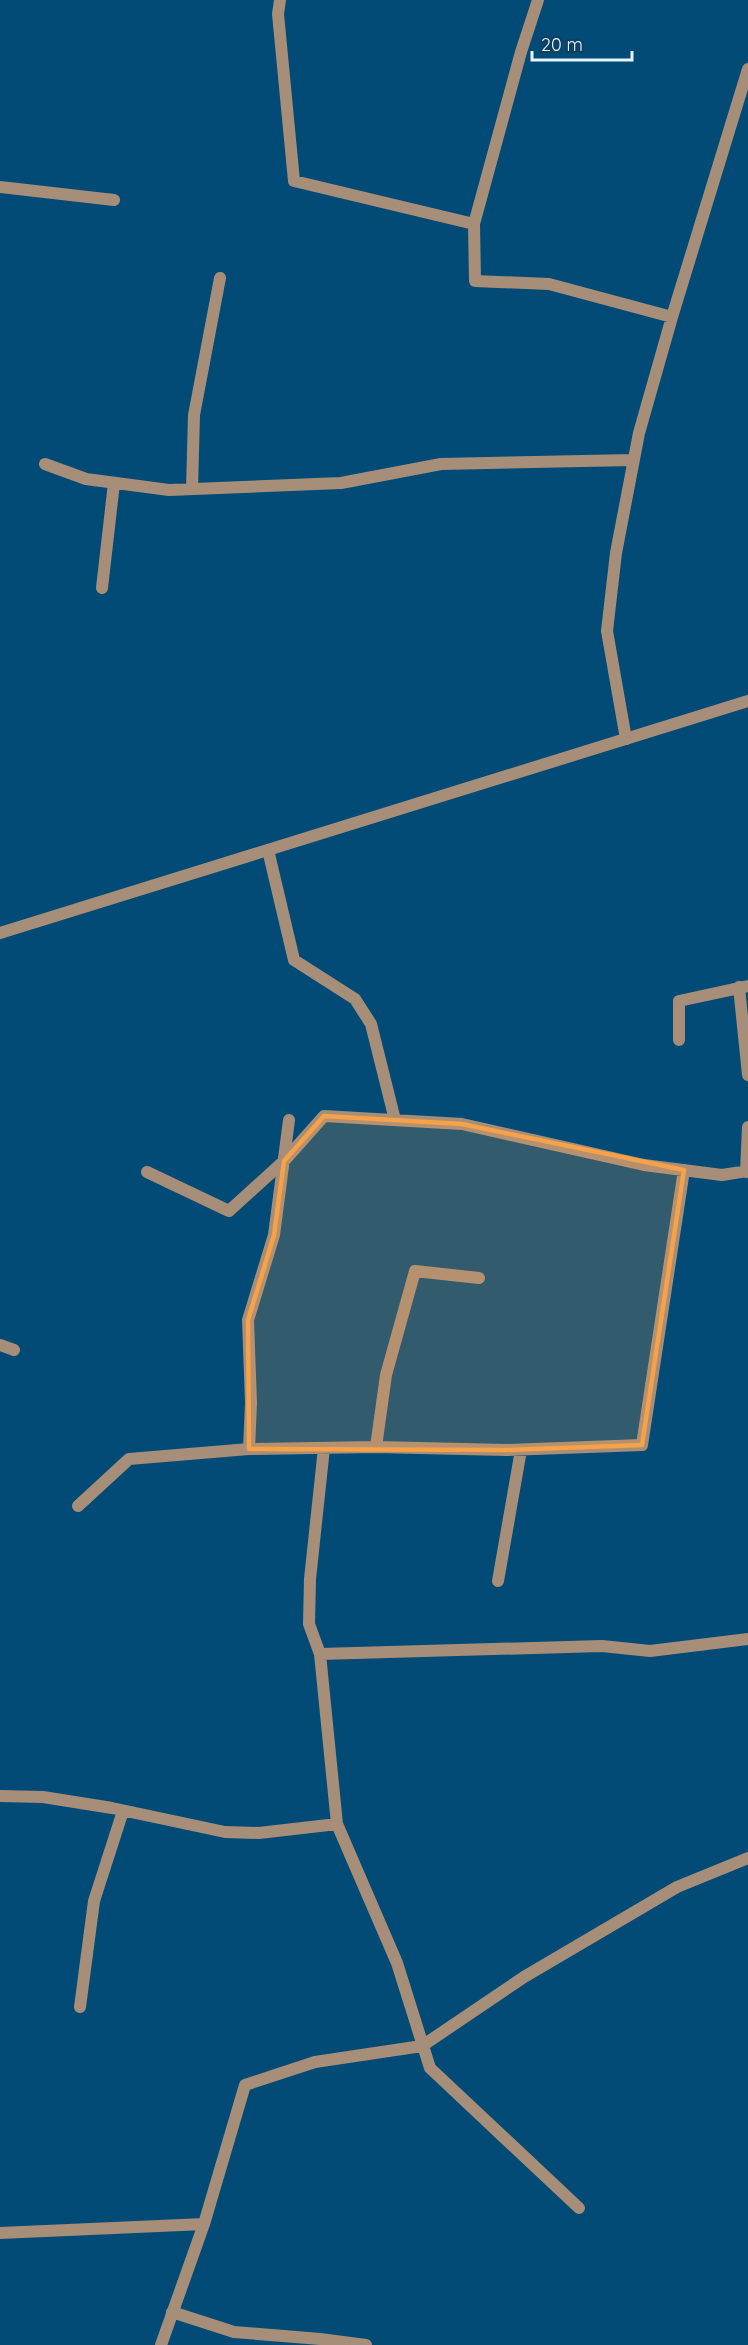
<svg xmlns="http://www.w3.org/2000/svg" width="748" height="2345" font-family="Quicksand,sans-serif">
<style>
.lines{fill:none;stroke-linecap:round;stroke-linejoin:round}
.minor{stroke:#a78e79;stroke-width:12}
.tertiary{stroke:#a78e79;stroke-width:12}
.marked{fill:#f7a149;fill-opacity:0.2;stroke:#f7a149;stroke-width:4.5;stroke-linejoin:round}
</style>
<rect width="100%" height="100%" fill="#024b76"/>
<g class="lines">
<path class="minor" d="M280,0L278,14L294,181L474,224
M538,0L521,52L474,224L475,281L549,284L672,317
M0,187L114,200
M45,464L86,479L169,490L341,483L441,464L633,460
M192,489L194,415L220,278
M102,588L114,483
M626,739L607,631L616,553L639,433L672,317L748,69
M268,850L294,960L355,999L371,1024L395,1120
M739,987L748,1075
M679,1040V1001L748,986
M147,1172L229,1211L284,1161L324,1116L462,1124L644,1165L722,1175L748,1171
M746,1172L748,1127
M0,1345L14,1350
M376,1447L386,1375L415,1271L479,1278
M324,1448L310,1579L309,1624L320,1654L337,1824L397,1963L430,2068L579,2208
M249,1449L251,1403L248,1320L274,1235L289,1120
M78,1506L129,1459L249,1449L376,1447L506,1450L642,1445L684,1170
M498,1581L521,1450
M320,1654L602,1646L650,1651L748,1639
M0,1796L43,1797L112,1808L225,1832L259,1833L337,1824
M80,2007L94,1901L123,1811
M0,2233L204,2224
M172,2312L234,2332L320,2339L366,2345
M161,2345L204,2224L245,2085L315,2062L422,2046L524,1977L677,1887L748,1858"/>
<path class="tertiary" d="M0,933L748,701"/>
</g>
<path class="marked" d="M324,1116L462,1124L684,1170L642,1445L506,1450L249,1449L248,1320L274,1235L284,1161Z"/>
<path d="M532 51v9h100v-9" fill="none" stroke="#e7f3fd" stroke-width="3"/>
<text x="541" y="51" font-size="18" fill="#e7f3fd" stroke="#0f4061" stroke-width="4.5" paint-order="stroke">20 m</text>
</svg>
